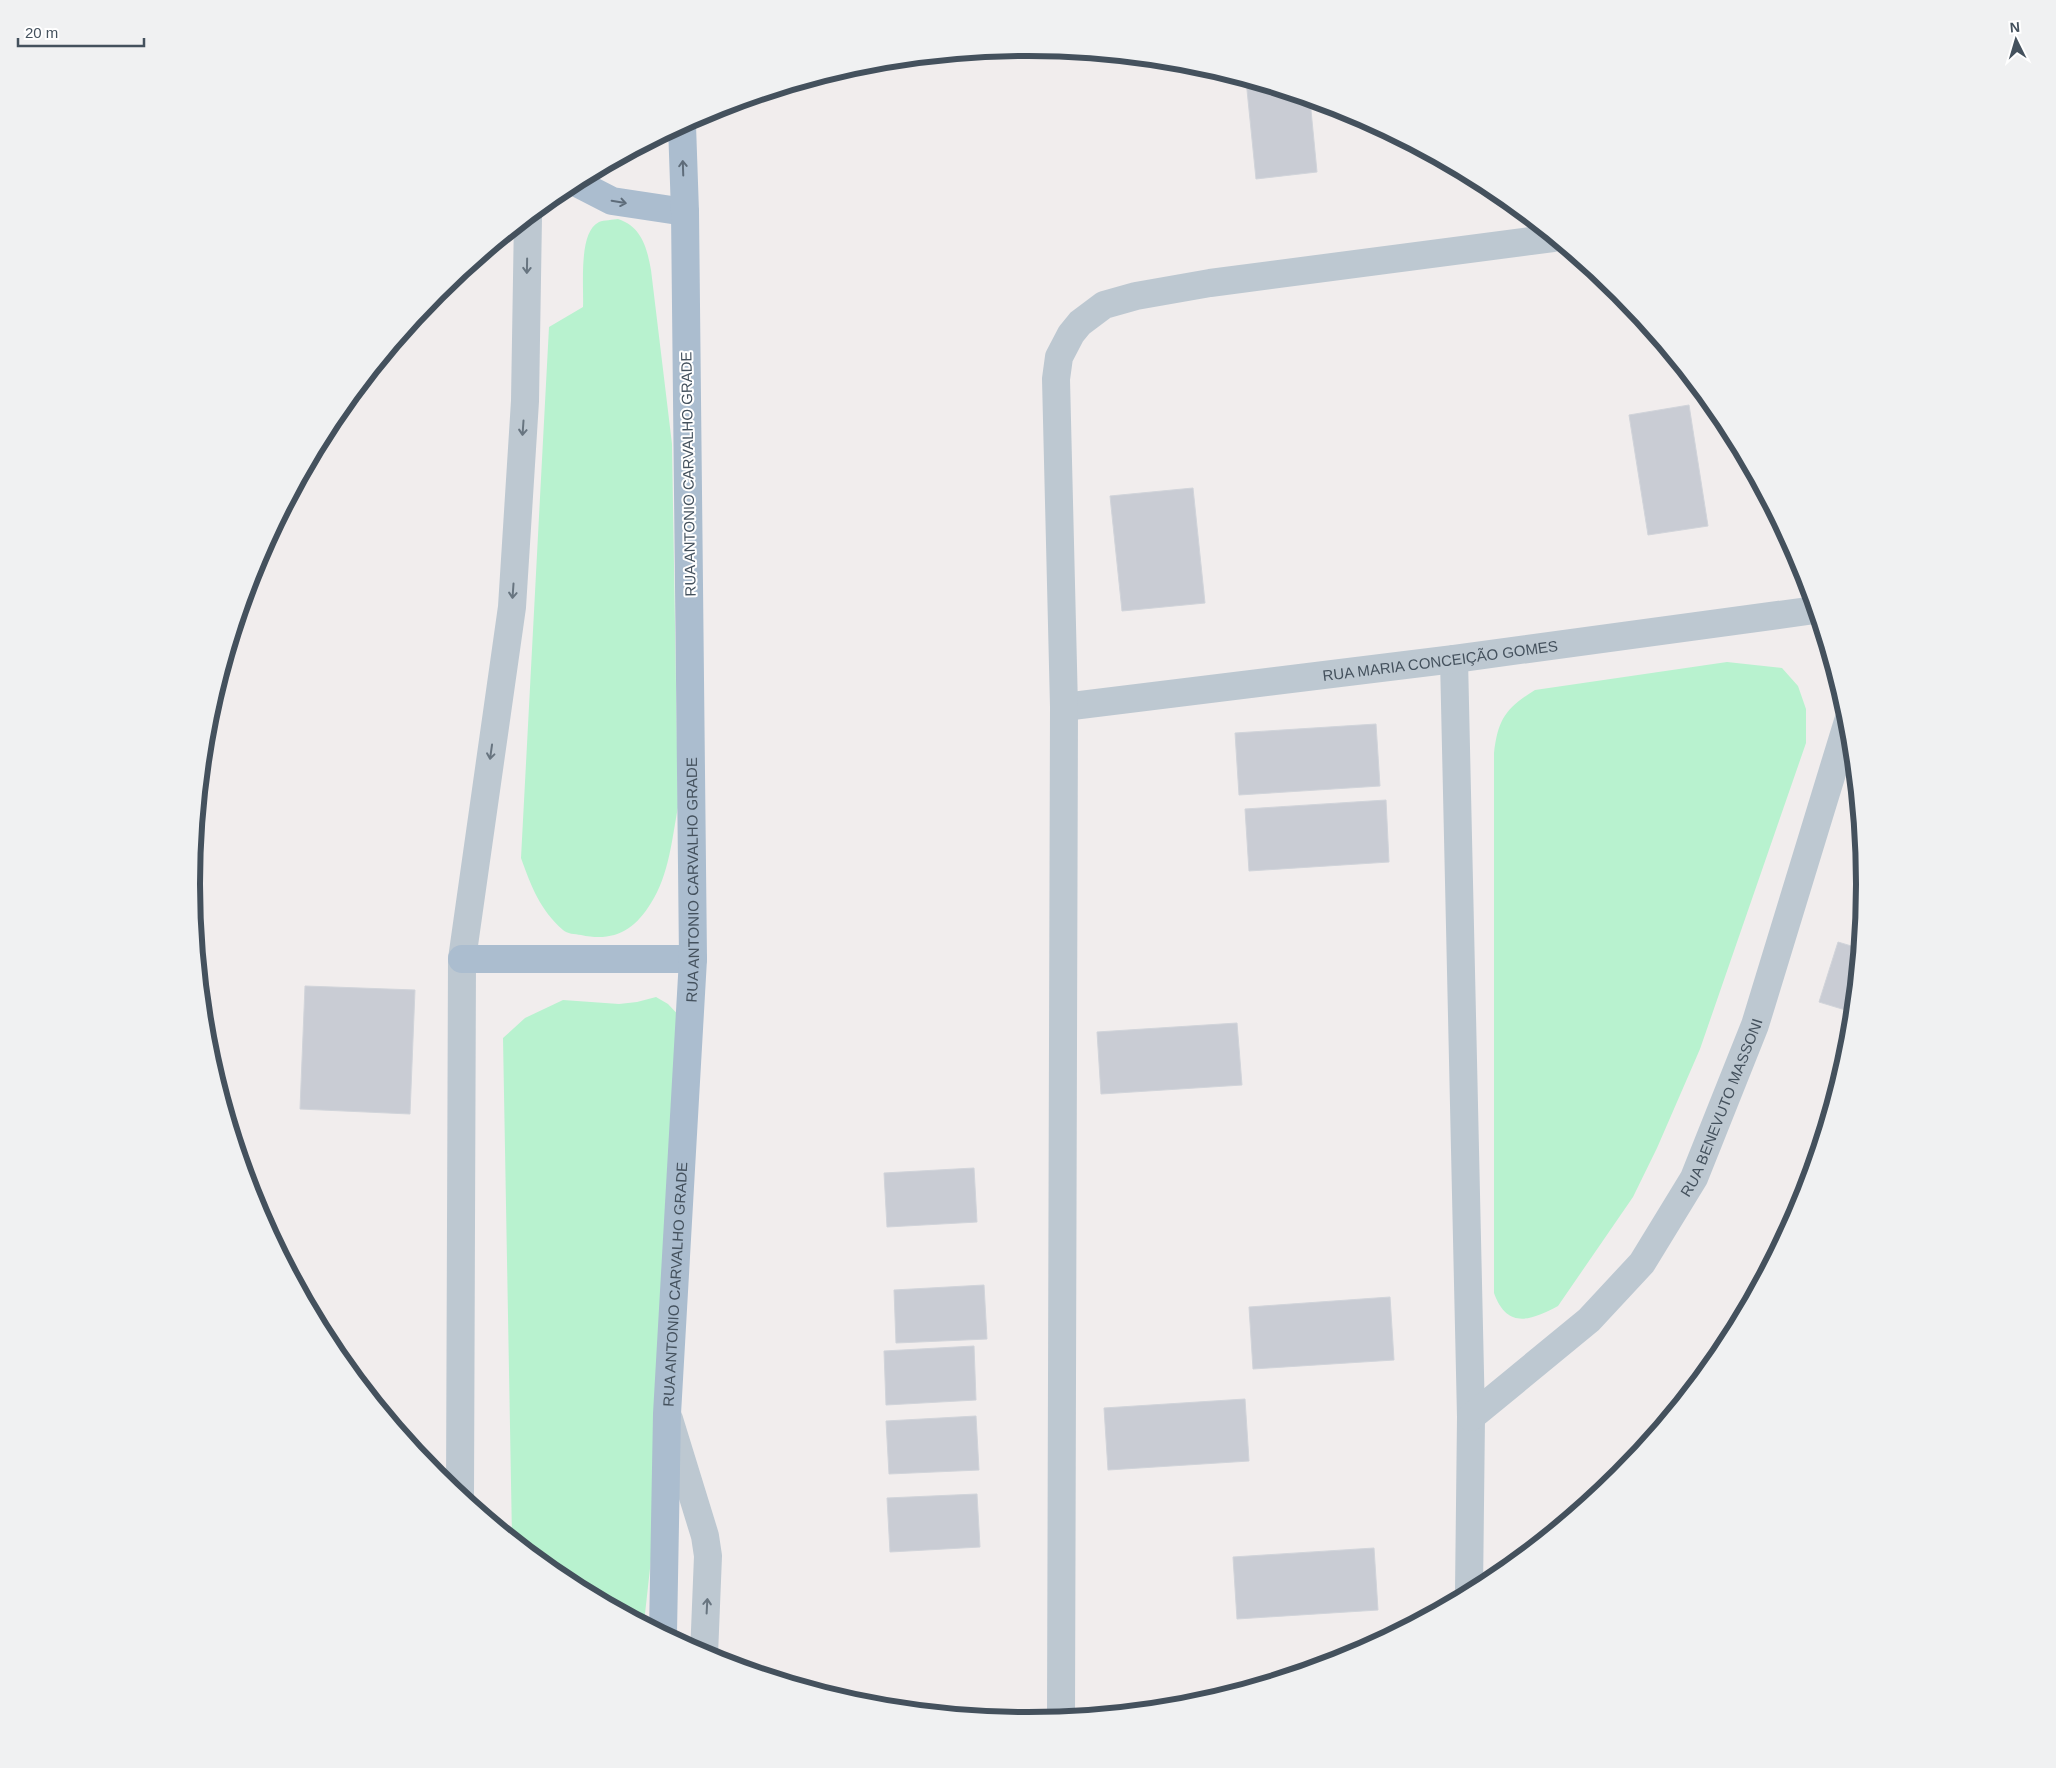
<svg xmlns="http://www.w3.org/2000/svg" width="2056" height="1768" font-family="Helvetica,sans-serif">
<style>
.green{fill:#b8f2cf}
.building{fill:#c9ccd4;stroke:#d1d4da}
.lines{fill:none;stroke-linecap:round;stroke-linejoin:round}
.minor{stroke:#bdc8d1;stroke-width:28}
.major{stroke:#abbdcf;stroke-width:28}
.oneway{stroke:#5e6c7a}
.oneway2{stroke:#687580}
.labels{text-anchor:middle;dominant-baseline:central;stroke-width:4;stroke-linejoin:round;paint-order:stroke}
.street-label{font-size:15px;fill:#44515d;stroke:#fff}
.rim{fill:none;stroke:#44515d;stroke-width:6}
</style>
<rect width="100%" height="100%" fill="#f1eded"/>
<path class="green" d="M618,219C642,227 647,248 651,270L672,444L678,807C672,839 669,875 651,903C634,931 613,942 581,935C575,934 567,934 563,930C540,910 531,886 521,858L549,327L583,307C584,286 578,232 599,222C604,220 613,220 618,219Z
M1727,662L1782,668L1798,686L1806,709V743L1700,1049L1657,1148L1633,1197L1558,1306C1530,1321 1507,1329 1494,1293V753C1498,719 1506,708 1535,690Z
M656,997L668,1004L687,1024L667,1414L644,1623L563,1579L512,1538L503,1038L525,1018L563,1000L619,1004L637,1002Z"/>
<path class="building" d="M1246,80L1310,100L1317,172L1256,179Z
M1689,405L1708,526L1648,535L1629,415Z
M1193,488L1205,603L1122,611L1110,496Z
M1376,724L1380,786L1239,795L1235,733Z
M1386,800L1389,862L1249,871L1245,809Z
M1838,942L1858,948L1852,1012L1819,1002Z
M305,986L415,990L410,1114L300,1109Z
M1237,1023L1242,1085L1101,1094L1097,1032Z
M974,1168L977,1222L887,1227L884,1173Z
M984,1285L987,1339L896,1343L894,1290Z
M1390,1297L1394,1360L1253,1369L1249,1307Z
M974,1346L976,1400L886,1405L884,1351Z
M1245,1399L1249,1461L1108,1470L1104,1408Z
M976,1416L979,1470L889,1474L886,1421Z
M977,1494L980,1547L890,1552L887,1498Z
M1374,1548L1378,1610L1237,1619L1233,1557Z"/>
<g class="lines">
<g class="minor">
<path d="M1454,659L1471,1417L1469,1592"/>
<path id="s1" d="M1064,707L1454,659L1815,610"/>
<path id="s2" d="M1471,1417L1589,1320L1642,1263L1694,1178L1755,1025L1848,721"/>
<path d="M669,1419L705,1536L708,1556L704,1655"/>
<path d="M460,1494L462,959L512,607L525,401L528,217"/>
<path d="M1061,1717L1064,707L1056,379L1059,357L1071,334L1080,323L1104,305L1136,296L1210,283L1553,238"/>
</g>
<g class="major">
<path d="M575,182L612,201L685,212"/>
<path d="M462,959H693"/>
<path id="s3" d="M663,1633L667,1414L693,959L685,212L682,125"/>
</g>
</g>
<defs><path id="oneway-shaft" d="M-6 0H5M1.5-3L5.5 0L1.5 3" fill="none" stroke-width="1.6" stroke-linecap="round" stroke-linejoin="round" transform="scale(1.25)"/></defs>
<g class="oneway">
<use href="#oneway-shaft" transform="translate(683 168) rotate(-92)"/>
<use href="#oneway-shaft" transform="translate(619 202) rotate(10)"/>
</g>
<g class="oneway2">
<use href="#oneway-shaft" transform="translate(527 266) rotate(91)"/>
<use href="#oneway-shaft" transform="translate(523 428) rotate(94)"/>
<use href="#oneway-shaft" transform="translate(513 591) rotate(94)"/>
<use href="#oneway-shaft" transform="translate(491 752) rotate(98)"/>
<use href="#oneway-shaft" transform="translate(707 1606) rotate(-87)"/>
</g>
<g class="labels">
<g class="street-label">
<text transform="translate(688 474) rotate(-91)">RUA ANTONIO CARVALHO GRADE</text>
<text stroke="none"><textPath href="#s1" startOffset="379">RUA MARIA CONCEIÇÃO GOMES</textPath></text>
<text stroke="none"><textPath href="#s3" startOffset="754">RUA ANTONIO CARVALHO GRADE</textPath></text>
<text stroke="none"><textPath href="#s2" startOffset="406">RUA BENEVUTO MASSONI</textPath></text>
<text stroke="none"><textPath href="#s3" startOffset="349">RUA ANTONIO CARVALHO GRADE</textPath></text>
</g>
</g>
<path d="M0 0H2056V1768H0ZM200 884a828 828 0 1 1 1656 0a828 828 0 1 1-1656 0Z" fill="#f0f1f2" fill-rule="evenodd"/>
<path class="rim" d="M200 884a828 828 0 1 1 1656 0a828 828 0 1 1-1656 0Z"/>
<g transform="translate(2016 40) rotate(355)" stroke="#ffffff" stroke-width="4" paint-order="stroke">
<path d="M0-4L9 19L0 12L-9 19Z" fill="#44515d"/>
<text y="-8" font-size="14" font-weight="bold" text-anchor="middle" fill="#44515d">N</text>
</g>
<path d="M18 38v8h126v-8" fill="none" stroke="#44515d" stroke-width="2.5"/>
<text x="25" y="38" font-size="15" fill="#44515d" stroke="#ffffff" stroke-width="4" paint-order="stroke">20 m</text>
</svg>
